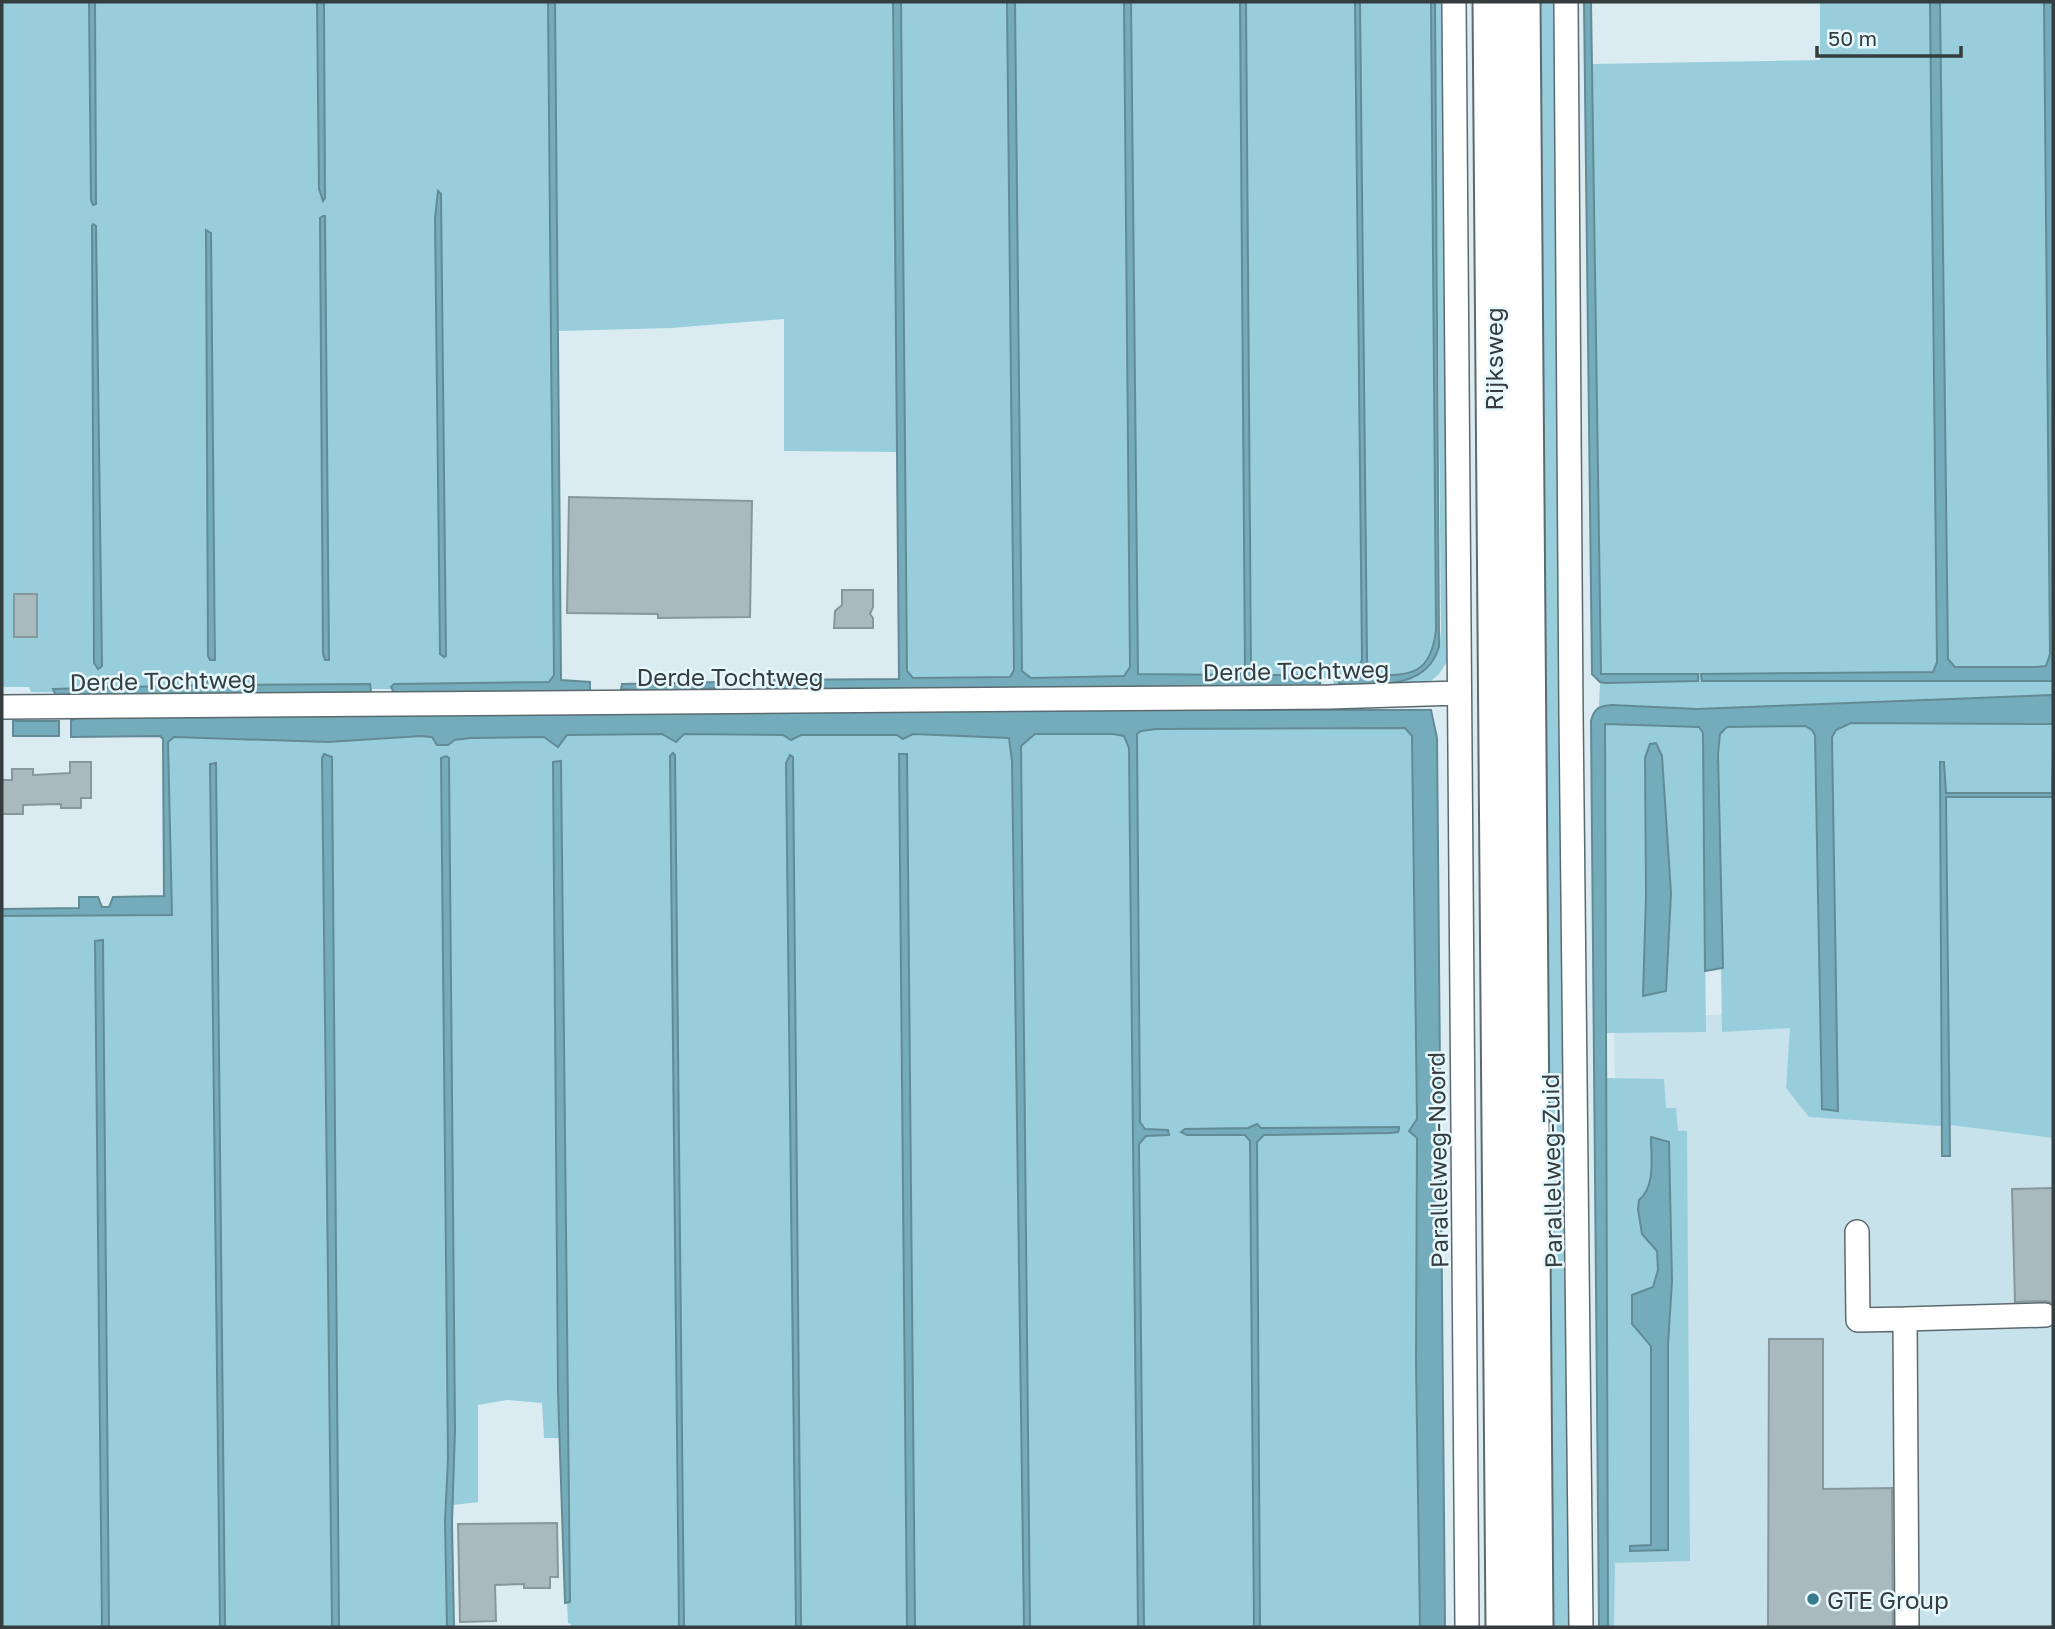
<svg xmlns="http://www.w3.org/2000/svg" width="2055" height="1629" font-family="'Golos Text',sans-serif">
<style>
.built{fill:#c7e2ea}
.green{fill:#98cddc;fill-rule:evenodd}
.water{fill:#75acbb;stroke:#628b96;stroke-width:2}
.building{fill:#a9babf;stroke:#87989d;stroke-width:2}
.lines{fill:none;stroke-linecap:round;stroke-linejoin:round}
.minor-casing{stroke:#5b6a6f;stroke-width:26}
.highway-casing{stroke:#5b6a6f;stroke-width:37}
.minor{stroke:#fff;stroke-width:23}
.highway{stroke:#fff;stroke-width:33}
.poi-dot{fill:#387b8b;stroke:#e7f9fe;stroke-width:2.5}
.labels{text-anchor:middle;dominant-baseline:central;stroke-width:5;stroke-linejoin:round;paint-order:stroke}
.street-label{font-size:24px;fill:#353d3f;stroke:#e7f9fe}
.poi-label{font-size:24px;fill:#353d3f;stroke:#e7f9fe;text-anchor:start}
</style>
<rect width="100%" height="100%" fill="#daecf1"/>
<path class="built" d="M1810,1010L1815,1113L2053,1116V1627H1603L1602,1550L1615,1096L1614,1020Z"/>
<path class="green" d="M2,2H89L91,200L96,203L95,2H317L319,189L325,198L324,2H548L554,675L549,682L394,684L391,689H371L370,684L219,685L210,679L204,685L125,687L98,690L54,689L53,692H31L29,687H2ZM438,192L441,194L446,656ZM323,216H325L328,660L323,654L320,218ZM206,230L211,233L216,657L210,660Z
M555,2H892L897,452L784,451V319L671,328L559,331Z
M901,2H1007L1014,670L1010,677L913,678L907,671Z
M1015,2H1124L1130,667L1124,676L1031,678L1022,671Z
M1131,2H1240L1246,647L1245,670L1240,675H1138Z
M1246,2H1355L1362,660L1355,673L1342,674L1384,684L1415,678L1439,647L1441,631L1435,2H1446L1450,657L1439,674L1424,687L1338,688L1334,684L1333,678H1321L1318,675H1257L1252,670Z
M1360,2H1431L1436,630C1431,673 1413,676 1374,675L1368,669L1367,659Z
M1540,2H1560L1573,1627H1554Z
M1820,2H1930L1937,662L1934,672L1702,674V680L2053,681V695L1697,709L1612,705L1599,706L1600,682L1698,680L1697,674H1601L1592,64L1820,60Z
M1940,2H2044L2050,654L2046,666L1955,667L1948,660Z
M1851,723L2053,724V793H1946L1944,763H1940L1942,1126L1809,1117L1786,1088L1790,1028L1722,1032L1718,754L1719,734L1727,727L1805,726L1812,730L1815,735L1822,1109L1838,1110L1832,737L1836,730Z
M1605,724L1699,727L1703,733L1706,1032L1606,1033ZM1666,846L1671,893L1644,996L1646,895Z
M1401,728L1408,730L1412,736L1417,1119L1409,1131L1417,1138L1420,1627H1260L1257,1141L1264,1135L1390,1133L1398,1127L1261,1128L1257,1124L1248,1128L1185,1129L1187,1135H1245L1251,1141L1254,1627H1144L1139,1144L1146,1136L1169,1135L1168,1130L1145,1129L1140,1122L1137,734L1141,731L1157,729Z
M662,734L668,736L674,742L684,734L783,735L791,740L801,735H897L903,738L913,734L1009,737L1012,761L1024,1627H915L907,754H899L907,1627H801L793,757L786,763L796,1627H684L675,754H670L679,1627H571V1624L568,1623L567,1603L570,1602L553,762L560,1438H544L542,1403L507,1400L478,1405V1502L453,1505L455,1430L449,759L446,756L448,1459L445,1521L447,1627H339L332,758H322L332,1627H225L216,763L210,764L220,1627H109L102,940L95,942L102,1627H2V916L171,915L168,741L174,737L328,742L421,736L432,737L437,745C449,745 458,739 470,738C495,735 520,737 544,737L554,742L556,746L566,735Z
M1035,734H1113L1124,736L1129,748L1138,1627H1030L1021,746Z
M1946,797H2053V1138L1950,1125Z
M1606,1078L1664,1079L1666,1108H1676L1678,1131H1687L1690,1561L1615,1563L1614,1627H1608ZM1651,1138L1670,1181L1672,1281L1668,1345V1550L1631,1551V1546L1651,1545V1346L1653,1287L1658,1270L1657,1251L1642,1234L1638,1209L1639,1200C1655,1186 1651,1158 1651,1138Z"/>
<path class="water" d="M89,2H95L96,204L93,205L91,200Z
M317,2H324L325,198L323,201L319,189Z
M548,2H555L561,680L590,682V691L394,693L391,687L394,684L549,682L554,675Z
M893,2H901L907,671L913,678L1010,677L1014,670L1007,2H1015L1022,671L1031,678L1124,676L1130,667L1124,2H1131L1138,674L1240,675L1245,670L1240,2H1246L1251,664L1252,670L1257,675H1318L1321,678L1320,684L1316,686L770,689L762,686L763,680L899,679Z
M1355,2H1360L1367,659L1368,669L1374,675C1413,676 1431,673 1436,630L1431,2H1435L1439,647C1431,674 1409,682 1383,684C1368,685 1353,688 1339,683L1338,677L1355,673L1362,660Z
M1584,2H1591L1601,674H1698V681L1605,683L1600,682L1592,674Z
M1930,2H1940L1948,659L1955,667H2037L2046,666L2050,654L2044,2H2053V681H1702L1701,674L1933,672L1937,662Z
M438,191L441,194L446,656L444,657L440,654L435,218Z
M323,216H325L329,660H325L323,654L320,218Z
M93,224L96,226L102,666L98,669L94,663L92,226Z
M206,230L211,233L215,660H210L208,656Z
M210,679H215L219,685L370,684L371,692L56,696L53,689C103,688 153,686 204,685Z
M720,682L719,688L658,691L621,689L622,684Z
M2053,695V724L1851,723L1836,730L1832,737L1838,1111L1822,1109L1815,735L1812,730L1805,726L1727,727L1720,734L1718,754L1723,968L1705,971L1703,733L1699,727L1605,724L1608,1627H1599L1591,721C1594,708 1599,706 1612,705L1697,709Z
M1035,710H1431L1437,738L1445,1627H1420L1416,1361L1417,1138L1409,1131L1417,1119L1412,736L1405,728L1157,729L1141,731L1137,734L1140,1122L1145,1129L1168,1130L1169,1135L1146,1136L1139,1144L1144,1627H1138L1129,748L1124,736L1113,734H1035L1021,746L1030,1627H1024L1012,761L1009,738L913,734L903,739L897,735H801L791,740L783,735L684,734L676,742L662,734L567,735L558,747L544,737L470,738L455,740L448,745H437L432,737L421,736L328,742L174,737L168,742L172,915L2,916V909L79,908V897H98L102,907H109L113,897L164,896L163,739L160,736L71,737V720L81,717Z
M13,721H59V736H13Z
M1656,743L1662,756L1671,893L1666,991L1643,996L1646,895L1645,758L1650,744Z
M673,753L675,755L684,1627H679L670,756Z
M2053,753V817V797H1946L1950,1156H1942L1940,762H1944L1946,793H2052Z
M324,754L332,757L339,1627H332L322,758Z
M899,754H907L915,1627H907Z
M790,755L793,757L801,1627H796L786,763Z
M446,756L449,758L455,1430L452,1522L454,1627H447L445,1521L448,1459L441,758Z
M561,761L570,1602L565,1603L558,1392L553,762Z
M216,763L225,1627H220L210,764Z
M103,940L109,1627H102L95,941Z
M1257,1124L1261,1128L1399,1127V1129L1398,1132L1390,1133L1264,1135L1257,1142L1260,1627H1254L1250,1141L1245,1135H1187L1181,1132L1185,1129L1248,1128Z
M1651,1137L1669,1142L1672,1281L1668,1345V1550L1630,1551V1546L1651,1545V1346L1632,1324V1295L1653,1287L1658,1270L1657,1251L1642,1234L1638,1209L1639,1200C1656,1186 1651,1157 1651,1137Z"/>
<path class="building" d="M569,497L752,501L750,617L658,618V614L567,613Z
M842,590H873V607L870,614L873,618V628H834L835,611L842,605Z
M14,594H37V637H14Z
M70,762H91V798H81V808H61V804L23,805V814H2V780H12V769H33V775L70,773Z
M2053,1188V1303L2045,1301L2015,1302L2012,1189Z
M1769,1339H1823V1489L1892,1488L1893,1627H1768Z
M557,1523L558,1577H550V1588H524V1584L495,1585L496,1621L460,1622L458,1524Z"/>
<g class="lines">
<g class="minor-casing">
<path id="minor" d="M1454,2L1467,1627
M1566,2L1571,714L1581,1627
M2,707L1329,697L1458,693
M1857,1232L1858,1320L1905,1319L1907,1627
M1905,1319L2045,1315"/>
</g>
<g class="highway-casing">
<path id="highway" d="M1490,2L1503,1627
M1523,2L1536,1627"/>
</g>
<use href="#minor" class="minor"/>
<use href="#highway" class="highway"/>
</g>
<circle class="poi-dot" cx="1813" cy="1599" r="7"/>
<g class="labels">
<g class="street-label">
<text transform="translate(1493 359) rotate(-90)">Rijksweg</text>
<text transform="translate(1296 670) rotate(-1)">Derde Tochtweg</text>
<text x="730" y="676">Derde Tochtweg</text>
<text transform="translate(163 680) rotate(-1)">Derde Tochtweg</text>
<text transform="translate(1437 1160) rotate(-91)">Parallelweg-Noord</text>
<text transform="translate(1551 1171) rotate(-91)">Parallelweg-Zuid</text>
</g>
<g class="poi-label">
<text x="1827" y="1599">GTE Group</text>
</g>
</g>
<rect width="2055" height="1629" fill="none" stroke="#353d3f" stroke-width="7"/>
<path d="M1817 46v10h144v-10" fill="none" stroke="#353d3f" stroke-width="3.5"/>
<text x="1828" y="46" font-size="21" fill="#353d3f" stroke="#e7f9fe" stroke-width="5" paint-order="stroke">50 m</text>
</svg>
